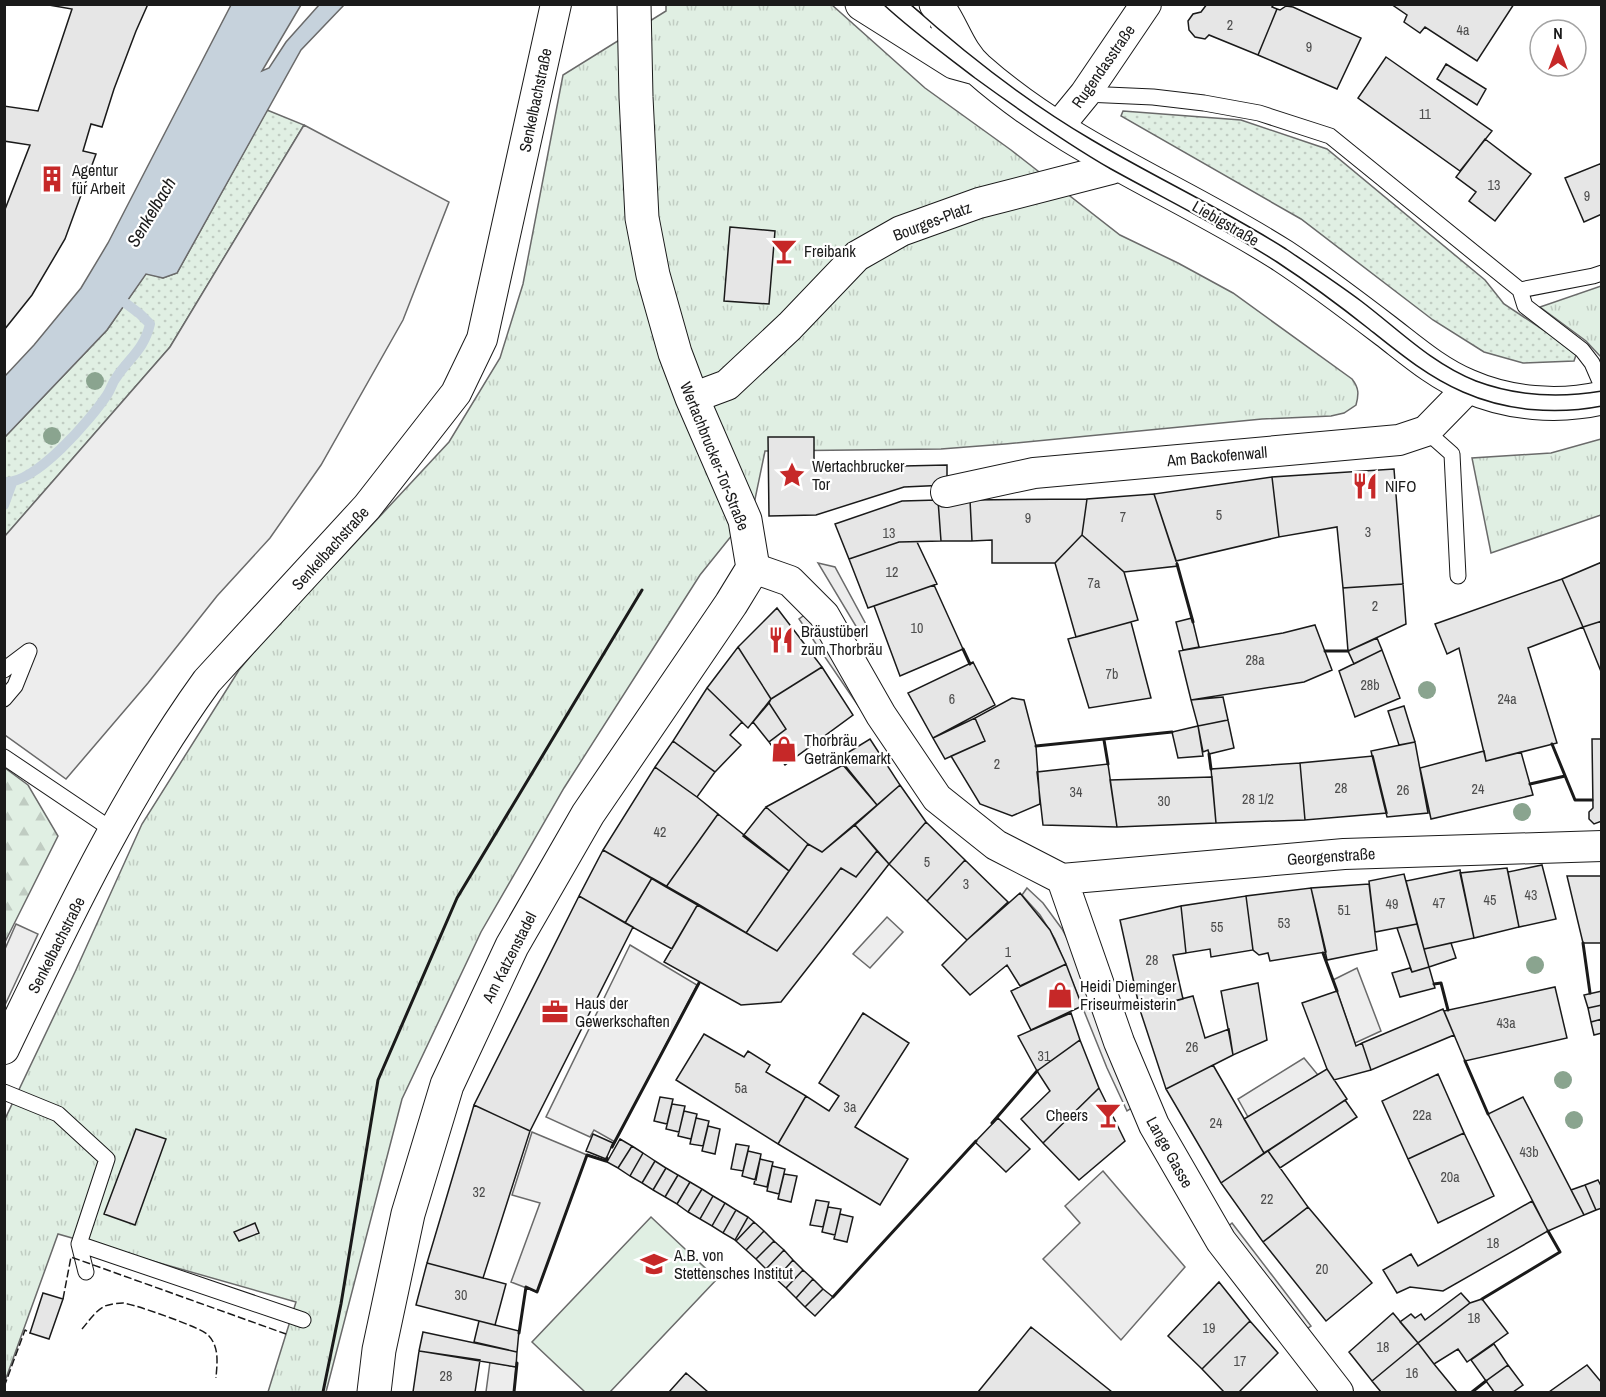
<svg xmlns="http://www.w3.org/2000/svg" width="1606" height="1397" font-family="'Archivo Narrow',sans-serif">
<style>
.grass{fill:url(#grass-dots);stroke:#6a6a6a;stroke-width:1.5}
.forest{fill:url(#forest-firs);stroke:#6a6a6a;stroke-width:1.5}
.park{fill:url(#park-tufts);stroke:#6a6a6a;stroke-width:1.5}
.pitch{fill:#e0efe3;stroke:#6a6a6a;stroke-width:1.5}
.parking{fill:#ededed;stroke:#6a6a6a;stroke-width:1.5}
.water{fill:#c6d2dc;stroke:#6a6a6a;stroke-width:1.5}
.lines{fill:none;stroke-linecap:round;stroke-linejoin:round}
.stream{stroke:#c6d2dc;stroke-width:10}
.building{fill:#e6e6e6;stroke:#1a1a1a;stroke-width:1.5}
.service-casing{stroke:#1a1a1a;stroke-width:17}
.minor-casing{stroke:#1a1a1a;stroke-width:32}
.tertiary-casing{stroke:#1a1a1a;stroke-width:35}
.service{stroke:#fff;stroke-width:15}
.minor{stroke:#fff;stroke-width:30}
.tertiary{stroke:#fff;stroke-width:33}
.tram{stroke:#1a1a1a;stroke-width:1.5}
.fence{stroke:#1a1a1a;stroke-width:1.5;stroke-dasharray:8 3;stroke-linecap:butt}
.wall{stroke:#1a1a1a;stroke-width:3}
.tree{fill:#8aa48f}
.labels{text-anchor:middle;dominant-baseline:central;stroke-width:4.5;stroke-linejoin:round;paint-order:stroke}
.number-label{font-size:14px;fill:#4d4d4d}
.street-label{font-size:16px;fill:#1a1a1a;stroke:#fff}
.poi-label{font-size:16px;fill:#1a1a1a;stroke:#fff;text-anchor:start}
.water-label{font-size:18px;font-style:italic;fill:#1a1a1a;stroke:#fff}
</style>
<defs>
<pattern id="grass-dots" width="8" height="8" patternUnits="userSpaceOnUse" patternTransform="scale(1.5)"><rect width="8" height="8" fill="#e0efe3"/><path d="M2 2h.1M6 6h.1" fill="none" stroke="#c0ccc2" stroke-width="1.8" stroke-linecap="round"/></pattern>
<pattern id="forest-firs" width="22" height="20" patternUnits="userSpaceOnUse" patternTransform="scale(1.5)"><rect width="22" height="20" fill="#e0efe3"/><path d="M5 1l3.5 6h-7zM16 11l3.5 6h-7z" fill="#c0ccc2"/></pattern>
<pattern id="park-tufts" width="24" height="20" patternUnits="userSpaceOnUse" patternTransform="scale(1.5)"><rect width="24" height="20" fill="#e0efe3"/><path d="M3 7l-1-3M5 7V3M7 7l1-3M15 17l-1-3M17 17v-4M19 17l1-3" fill="none" stroke="#c0ccc2"/></pattern>
</defs>
<rect width="100%" height="100%" fill="#fff"/>
<path class="grass" d="M267,110L304,125L170,347L5,536V437L107,330L146,273L163,278L177,273Z
M1123,111L1241,120L1327,149L1485,280L1504,304L1548,333L1576,355L1574,361L1523,363L1484,352L1433,320L1301,219L1121,116Z"/>
<path class="forest" d="M5,768L28,785L58,836L5,942Z"/>
<path class="park" d="M666,5H832L925,88L1011,150L1120,235L1178,263L1233,293L1352,379C1359,388 1359,394 1356,405L1344,413L1331,416L1262,419L1005,444L941,449L765,451L753,509L700,575L564,788L481,932L402,1099L326,1392H268L296,1302L58,1234L5,1381V1119L75,972L142,824L239,670L279,622L342,557L449,442L500,358L523,284L563,75L666,11Z
M1601,286L1602,356H1600L1586,341L1540,307Z
M1601,439V515L1491,553L1472,458L1551,453Z"/>
<path class="pitch" d="M651,1217L717,1279L610,1392H585L532,1342Z"/>
<path class="parking" d="M304,125L449,202L403,320L321,465L270,538L217,596L148,683L66,779L5,735V536L170,347Z
M818,563L835,567L868,628L860,633Z
M806,614L867,702L859,707L799,619Z
M1027,888L1043,903L1062,929L1072,948L1135,1106L1127,1111L1107,1068L1055,939L1040,915L1022,895Z
M887,917L903,932L870,968L853,954Z
M16,924L38,934L5,1005V949Z
M630,945L697,985L615,1142L594,1130L590,1137L546,1117Z
M1357,968L1381,1031L1355,1043L1333,980Z
M1304,1058L1318,1075L1248,1117L1238,1099Z
M532,1132L587,1155L537,1292L511,1282L540,1203L512,1195Z
M1103,1171L1185,1267L1121,1340L1043,1259L1080,1223L1065,1206Z
M1232,1223L1311,1326L1302,1332L1225,1229Z
M490,1362L516,1367L514,1392H486Z"/>
<path class="water" d="M231,5H301L262,71L269,68L286,42L319,5H344L301,50L177,273L163,278L146,274L107,330L5,437V376L34,345L81,288L108,243Z"/>
<g class="lines">
<path class="stream" d="M4,482C35,485 91,419 107,395C111,389 112,383 116,378C129,358 144,350 150,324L140,314L116,296
M4,505L12,483"/>
</g>
<path class="building" d="M43,4H148L136,31L114,89L102,127L91,124L83,151L96,154L65,239L32,295L4,330V212L30,145L4,141V106L38,111L72,9Z
M1207,4H1274L1272,7L1277,9L1258,55L1209,35L1205,39L1195,37L1189,30L1188,21L1193,14L1201,12Z
M1391,4H1514L1477,61L1425,27L1420,33L1404,22L1407,15Z
M1286,6L1293,7L1361,38L1337,89L1258,55L1277,9L1280,10Z
M1386,57L1492,131L1460,171L1358,98Z
M1446,64L1486,89L1477,105L1437,79Z
M1485,139L1531,174L1495,221L1469,201L1476,192L1456,177Z
M1602,163V214L1584,222L1565,178Z
M730,227L775,231L769,304L724,301Z
M768,437H814V468L947,465V485L904,487L816,515L769,516Z
M1394,469L1403,584L1343,588L1337,527L1279,537L1272,477Z
M1272,477L1279,537L1176,561L1154,494Z
M1154,494L1178,566L1124,572L1082,535L1087,499Z
M1087,499L1082,535L1055,563H992V540L972,541L970,500Z
M938,500L941,541L899,542L849,559L835,524L902,501Z
M938,500H970L972,541H941Z
M1082,535L1124,572L1138,620L1076,637L1055,563Z
M899,542H917L937,584L868,608L849,559Z
M1602,562V621L1583,627L1562,579Z
M1562,579L1583,627L1528,648L1557,743L1486,761L1459,648L1447,654L1435,624Z
M1403,584L1406,624L1348,651L1343,588Z
M934,585L963,649L900,676L874,606Z
M777,608L822,667L771,699L738,647Z
M1192,618L1199,647L1183,650L1176,622Z
M1602,621V674L1583,627Z
M1131,622L1151,698L1089,708L1068,639Z
M1315,625L1332,670L1304,682L1191,700L1179,651L1283,633Z
M1377,638L1382,650L1354,664L1348,651Z
M738,647L771,699L748,728L707,688Z
M1382,650L1400,698L1355,717L1339,671Z
M973,662L995,705L933,738L908,693Z
M822,667L853,715L785,765L769,742L786,729L769,703L771,699Z
M707,688L742,722L730,735L741,745L715,772L673,741Z
M1223,697L1228,720L1198,726L1191,700Z
M1012,698L1024,700L1036,746L1040,804L1012,816L980,804L951,756L985,741L975,718Z
M769,703L786,729L769,742L753,722Z
M1404,706L1415,742L1399,745L1388,711Z
M975,718L985,741L945,759L933,738Z
M1228,720L1234,748L1209,754L1208,750L1203,752L1198,726Z
M1198,726L1203,756L1178,758L1172,732Z
M870,739L900,785L877,805L839,758Z
M1592,739H1602V821L1594,824L1589,819V812L1593,808Z
M673,741L715,772L697,797L655,767Z
M1415,742L1428,813L1387,817L1371,751Z
M1484,751L1486,761L1521,752L1533,795L1431,819L1420,768Z
M1373,756L1387,813L1305,820L1300,763Z
M1300,763L1305,820L1216,823L1211,769Z
M1108,764L1117,827L1043,825L1037,772Z
M843,765L877,805L822,852L808,844L766,807Z
M655,767L697,797L718,814L666,887L603,850Z
M1212,777L1216,823L1117,827L1110,780Z
M900,785L926,822L889,864L855,825Z
M766,807L808,844L789,871L743,836Z
M718,814L789,871L746,933L666,887Z
M926,822L965,860L927,901L889,864Z
M855,825L877,851L856,877L841,868L777,951L746,933L808,844L822,852Z
M603,850L652,878L625,923L579,896Z
M877,851L889,864L781,1002L741,1005L664,962L698,904L777,951L841,868L856,877Z
M965,860L1008,902L967,940L927,901Z
M1542,865L1556,919L1519,927L1508,872Z
M1507,868L1519,927L1474,938L1460,873Z
M1460,870L1474,938L1424,949L1406,881Z
M1404,874L1417,924L1375,932L1369,881Z
M1567,876H1602V943H1583Z
M652,878L698,904L672,949L625,923Z
M1369,884L1377,950L1327,960L1311,888Z
M1311,888L1326,952L1270,961L1268,953L1259,955L1253,950L1246,896Z
M1020,893L1050,930L1066,964L1020,986L1007,965L970,995L942,965L967,940Z
M579,896L633,927L530,1131L474,1105Z
M1246,896L1253,950L1211,957L1210,949L1186,953L1181,906Z
M1181,906L1186,953L1173,955L1183,999L1140,1010L1120,920Z
M1417,924L1429,967L1412,972L1397,928Z
M1451,943L1456,958L1429,967L1424,949Z
M1066,964L1082,1006L1031,1030L1011,991Z
M1429,967L1435,988L1400,997L1392,973L1410,968L1412,972Z
M1258,983L1267,1040L1233,1055L1221,991Z
M1555,987L1567,1038L1465,1061L1444,1011Z
M1337,991L1356,1046L1362,1043L1371,1070L1334,1080L1327,1069L1302,1003Z
M1602,991V1005L1588,1008L1584,995Z
M1193,996L1205,1038L1229,1029L1233,1055L1166,1089L1140,1010Z
M1602,1005V1019L1591,1022L1588,1008Z
M1443,1009L1454,1035L1371,1070L1362,1043Z
M863,1013L909,1043L855,1127L908,1159L880,1205L778,1144L806,1096L829,1111L839,1096L819,1083Z
M1071,1013L1080,1040L1037,1071L1018,1036Z
M1602,1019V1033L1594,1035L1591,1022Z
M704,1034L744,1057L748,1051L770,1065L766,1072L806,1096L778,1144L676,1080Z
M1080,1040L1099,1088L1043,1143L1021,1119L1050,1091L1037,1071Z
M1213,1065L1264,1153L1221,1183L1166,1089Z
M1327,1069L1347,1099L1264,1153L1244,1119Z
M1438,1074L1464,1133L1408,1159L1382,1101Z
M1099,1088L1125,1141L1079,1180L1043,1143Z
M660,1097L673,1099L667,1124L654,1121Z
M1523,1097L1584,1215L1548,1231L1488,1114Z
M1345,1100L1357,1117L1280,1168L1268,1151Z
M672,1104L685,1106L679,1132L666,1129Z
M474,1105L530,1131L483,1278L427,1263Z
M684,1111L697,1114L691,1139L678,1136Z
M696,1118L709,1121L703,1146L690,1144Z
M998,1118L1030,1149L1006,1172L975,1142Z
M708,1126L720,1129L715,1154L702,1151Z
M136,1129L166,1139L135,1225L104,1214Z
M1464,1133L1494,1196L1438,1223L1408,1159Z
M593,1134L613,1143L606,1159L586,1151Z
M620,1139L632,1146L618,1168L607,1162Z
M736,1144L749,1146L743,1171L731,1169Z
M632,1146L643,1153L630,1176L618,1168Z
M748,1151L761,1154L756,1180L742,1176Z
M1268,1151L1308,1207L1263,1242L1221,1183Z
M643,1153L655,1161L642,1183L630,1176Z
M760,1159L773,1162L767,1187L754,1184Z
M655,1161L666,1168L653,1190L642,1183Z
M772,1166L785,1169L779,1194L767,1191Z
M666,1168L678,1175L665,1197L653,1190Z
M784,1174L797,1176L791,1202L778,1199Z
M678,1175L690,1182L677,1204L665,1197Z
M1598,1180L1602,1188V1208L1596,1210L1585,1185Z
M690,1182L702,1189L688,1212L677,1204Z
M1585,1185L1596,1210L1584,1215L1571,1190Z
M702,1189L713,1196L700,1219L688,1212Z
M713,1196L725,1203L712,1226L700,1219Z
M816,1200L829,1202L823,1227L810,1225Z
M1532,1201L1548,1231L1443,1291L1410,1287L1397,1293L1383,1270L1411,1254L1418,1266Z
M725,1203L736,1210L723,1233L712,1226Z
M828,1207L841,1209L835,1235L822,1232Z
M1308,1207L1372,1283L1326,1321L1263,1242Z
M736,1210L748,1217L735,1240L723,1233Z
M840,1214L853,1217L847,1242L834,1239Z
M748,1217L754,1222L736,1241L735,1240Z
M754,1222L764,1231L746,1250L736,1241Z
M255,1223L259,1233L239,1241L234,1232Z
M764,1231L774,1241L756,1259L746,1250Z
M774,1241L784,1250L766,1269L756,1259Z
M784,1250L793,1260L776,1279L766,1269Z
M793,1260L803,1270L786,1288L776,1279Z
M427,1263L506,1284L495,1325L416,1305Z
M803,1270L813,1279L796,1298L786,1288Z
M813,1279L823,1289L805,1307L796,1298Z
M1219,1282L1250,1321L1202,1369L1168,1336Z
M823,1289L833,1297L815,1316L805,1307Z
M43,1293L63,1299L49,1339L30,1333Z
M1461,1293L1470,1303L1418,1343L1400,1322L1411,1314L1415,1318L1421,1314L1425,1320Z
M1482,1299L1508,1333L1467,1362L1458,1349L1434,1364L1418,1343L1470,1303Z
M1393,1313L1418,1343L1372,1381L1349,1352Z
M479,1321L519,1331L517,1352L474,1342Z
M1250,1321L1278,1353L1239,1392H1224L1202,1369Z
M1031,1327L1112,1392H978Z
M423,1332L517,1352L516,1367L419,1351Z
M1418,1343L1434,1364L1457,1392H1381L1372,1381Z
M1494,1344L1508,1365L1486,1381L1471,1360Z
M419,1351L480,1360L475,1392H413Z
M1508,1365L1523,1385L1513,1392H1494L1486,1381Z
M1587,1365L1602,1383V1392H1549Z
M686,1373L708,1392H669Z"/>
<g class="lines">
<g class="service-casing">
<path id="service" d="M897,4L923,25
M1085,94L1153,97L1204,103L1259,113L1330,136L1520,290
M1520,290L1525,306L1582,350L1592,363L1602,386
M1520,290L1593,276L1602,273
M1426,431L1452,454L1458,576
M4,670L29,651L15,686L4,699
M4,757L114,831
M4,1092L58,1114L107,1159L79,1244L86,1272
M79,1244L303,1320"/>
</g>
<g class="minor-casing">
<path id="minor" d="M1058,127L1085,94L1146,4
M692,398L727,385L790,326L857,256L901,231L979,203L1111,169L1119,164
M946,492L1034,473L1399,440L1426,431L1469,387
M753,568L790,581L824,615L881,715L937,798L996,845L1062,879
M1062,879L1119,1042L1154,1125L1221,1241L1338,1392
M1062,879L1344,854L1602,846
M4,1049C64,924 126,793 207,681L367,507L456,393L482,339L556,4"/>
</g>
<g class="tertiary-casing">
<path id="tertiary" d="M862,4L954,62L976,68
M936,4C952,24 958,52 978,69C1068,149 1183,192 1283,256C1318,279 1352,305 1386,331C1412,351 1437,373 1468,386C1509,404 1558,408 1602,398
M374,1392L379,1350L408,1214L447,1085L512,946L588,814L731,604L753,568L745,520L692,398L675,353L653,275L642,218L636,97L634,4"/>
</g>
<use href="#service" class="service"/>
<use href="#minor" class="minor"/>
<use href="#tertiary" class="tertiary"/>
<path class="tram" d="M883,4C912,31 944,54 975,78C1019,110 1064,142 1111,169C1167,200 1224,228 1277,262C1309,283 1340,306 1369,329C1399,353 1428,377 1463,392C1506,411 1556,415 1602,406
M910,4C967,55 1027,102 1092,140C1156,178 1223,209 1286,249C1311,266 1337,283 1361,301C1398,329 1432,364 1476,381C1516,396 1560,398 1602,391"/>
<path class="fence" d="M63,1299L71,1257L286,1334
M82,1329C89,1321 95,1311 105,1306C110,1304 118,1303 123,1303C134,1304 199,1327 207,1334C220,1346 217,1363 216,1378
M4,1387L25,1330L30,1333"/>
<path class="wall" d="M1177,564L1193,622
M963,649L970,664
M1325,651H1348
M1104,740L1108,764
M1552,744L1575,800H1592
M1036,746L1172,732
M1209,754L1211,769
M1530,784L1565,776
M1583,943L1590,993
M1323,953L1337,991
M1434,984L1441,983L1448,1010
M1465,1061L1488,1114
M992,1123L1037,1071
M612,1147L699,983
M833,1297L976,1141
M1482,1299L1560,1252L1548,1231
M519,1333L526,1287L537,1292L587,1155L606,1161L607,1158
M323,1392L341,1304L378,1080L457,898L642,590
M514,1392L517,1363
M1472,1392L1486,1381"/>
</g>
<g class="tree">
<circle cx="95" cy="381" r="9"/>
<circle cx="52" cy="436" r="9"/>
<circle cx="1427" cy="690" r="9"/>
<circle cx="1522" cy="812" r="9"/>
<circle cx="1535" cy="965" r="9"/>
<circle cx="1563" cy="1080" r="9"/>
<circle cx="1574" cy="1120" r="9"/>
</g>
<defs>
<g id="building-bare" transform="scale(2.07)"><path d="M-4-6H4V6H1V3H-1V6H-4ZM-2.5-4.3h1.7v1.8h-1.7ZM.8-4.3h1.7v1.8H.8ZM-2.5-1h1.7V.8h-1.7ZM.8-1h1.7V.8H.8Z" fill="#c62828" stroke="#fff" stroke-width="2.5" paint-order="stroke"/></g>
<g id="bar-bare" transform="scale(2.07)"><path d="M-6-5H6L.8 .8V4.5H3.5V6h-7V4.5H-.8V.8Z" fill="#c62828" stroke="#fff" stroke-width="2.5" paint-order="stroke"/></g>
<g id="sight-bare" transform="scale(2.07)"><path d="M0-6L1.8-2.2L6-1.7L2.9 1.2L3.7 5.4L0 3.3L-3.7 5.4L-2.9 1.2L-6-1.7L-1.8-2.2Z" fill="#c62828" stroke="#fff" stroke-width="2.5" paint-order="stroke"/></g>
<g id="restaurant-bare" transform="scale(2.07)"><path d="M-5-6h1v4h1v-4h1v4h1v-4h1v5L-1.5 .5V6h-2V.5L-5-1ZM5-6V6H3V1.5H1.5Q1.5-4 5-6Z" fill="#c62828" stroke="#fff" stroke-width="2.5" paint-order="stroke"/></g>
<g id="shop-bare" transform="scale(2.07)"><path d="M-5-2.5h2.3a2.7 3.5 0 0 1 5.4 0H5L5.5 6h-11ZM-1.5-2.5h3a1.5 2.3 0 0 0-3 0Z" fill="#c62828" stroke="#fff" stroke-width="2.5" paint-order="stroke"/></g>
<g id="office-bare" transform="scale(2.07)"><path d="M-6-3h4V-5.5h4V-3h4V5H-6ZM-1-4.5V-3h2v-1.5ZM-6 0V1H6V0Z" fill="#c62828" stroke="#fff" stroke-width="2.5" paint-order="stroke"/></g>
<g id="school-bare" transform="scale(2.07)"><path d="M0-5L7-2L0 1L-7-2ZM-4 1L0 2.5L4 1V4Q0 6-4 4Z" fill="#c62828" stroke="#fff" stroke-width="2.5" paint-order="stroke"/></g>
</defs>
<g fill-rule="evenodd">
<use href="#building-bare" x="52" y="179"/>
<use href="#bar-bare" x="784" y="251"/>
<use href="#sight-bare" x="792" y="475"/>
<use href="#restaurant-bare" x="1365" y="486"/>
<use href="#restaurant-bare" x="781" y="640"/>
<use href="#shop-bare" x="784" y="749"/>
<use href="#shop-bare" x="1060" y="995"/>
<use href="#office-bare" x="555" y="1012"/>
<use href="#bar-bare" x="1108" y="1115"/>
<use href="#school-bare" x="654" y="1264"/>
</g>
<g class="labels">
<g class="number-label">
<text x="1230" y="25">2</text>
<text x="1463" y="30">4a</text>
<text x="1309" y="47">9</text>
<text x="1425" y="114">11</text>
<text x="1494" y="185">13</text>
<text x="1587" y="196">9</text>
<text x="1219" y="515">5</text>
<text x="1123" y="517">7</text>
<text x="1028" y="518">9</text>
<text x="1368" y="532">3</text>
<text x="889" y="533">13</text>
<text x="892" y="572">12</text>
<text x="1094" y="583">7a</text>
<text x="1375" y="606">2</text>
<text x="917" y="628">10</text>
<text x="1255" y="660">28a</text>
<text x="1112" y="674">7b</text>
<text x="1370" y="685">28b</text>
<text x="952" y="699">6</text>
<text x="1507" y="699">24a</text>
<text x="997" y="764">2</text>
<text x="1341" y="788">28</text>
<text x="1478" y="789">24</text>
<text x="1403" y="790">26</text>
<text x="1076" y="792">34</text>
<text x="1258" y="799">28 1/2</text>
<text x="1164" y="801">30</text>
<text x="660" y="832">42</text>
<text x="927" y="862">5</text>
<text x="966" y="884">3</text>
<text x="1531" y="895">43</text>
<text x="1490" y="900">45</text>
<text x="1439" y="903">47</text>
<text x="1392" y="904">49</text>
<text x="1344" y="910">51</text>
<text x="1284" y="923">53</text>
<text x="1217" y="927">55</text>
<text x="1008" y="952">1</text>
<text x="1152" y="960">28</text>
<text x="1506" y="1023">43a</text>
<text x="1192" y="1047">26</text>
<text x="1044" y="1056">31</text>
<text x="741" y="1088">5a</text>
<text x="850" y="1107">3a</text>
<text x="1422" y="1115">22a</text>
<text x="1216" y="1123">24</text>
<text x="1529" y="1152">43b</text>
<text x="1450" y="1177">20a</text>
<text x="479" y="1192">32</text>
<text x="1267" y="1199">22</text>
<text x="1493" y="1243">18</text>
<text x="1322" y="1269">20</text>
<text x="461" y="1295">30</text>
<text x="1474" y="1318">18</text>
<text x="1209" y="1328">19</text>
<text x="1383" y="1347">18</text>
<text x="1240" y="1361">17</text>
<text x="1412" y="1373">16</text>
<text x="446" y="1376">28</text>
</g>
<g class="street-label">
<text transform="translate(1103 66) rotate(-55)">Rugendasstraße</text>
<text transform="translate(535 100) rotate(-78)">Senkelbachstraße</text>
<text transform="translate(932 221) rotate(-21)">Bourges-Platz</text>
<text transform="translate(1226 223) rotate(30)">Liebigstraße</text>
<text transform="translate(715 456) rotate(68)">Wertachbrucker-Tor-Straße</text>
<text transform="translate(1217 456) rotate(-5)">Am Backofenwall</text>
<text transform="translate(330 548) rotate(-48)">Senkelbachstraße</text>
<text transform="translate(1331 856) rotate(-4)">Georgenstraße</text>
<text transform="translate(56 945) rotate(-63)">Senkelbachstraße</text>
<text transform="translate(509 957) rotate(-63)">Am Katzenstadel</text>
<text transform="translate(1170 1152) rotate(61)">Lange Gasse</text>
</g>
<g class="poi-label">
<text x="72" y="170">Agentur<tspan x="72" dy="18">für Arbeit</tspan></text>
<text x="804" y="251">Freibank</text>
<text x="812" y="466">Wertachbrucker<tspan x="812" dy="18">Tor</tspan></text>
<text x="1385" y="486">NIFO</text>
<text x="801" y="631">Bräustüberl<tspan x="801" dy="18">zum Thorbräu</tspan></text>
<text x="804" y="740">Thorbräu<tspan x="804" dy="18">Getränkemarkt</tspan></text>
<text x="1080" y="986">Heidi Dieminger<tspan x="1080" dy="18">Friseurmeisterin</tspan></text>
<text x="575" y="1003">Haus der<tspan x="575" dy="18">Gewerkschaften</tspan></text>
<text x="1088" y="1115" text-anchor="end">Cheers</text>
<text x="674" y="1255">A.B. von<tspan x="674" dy="18">Stettensches Institut</tspan></text>
</g>
<g class="water-label">
<text transform="translate(151 212) rotate(-59)">Senkelbach</text>
</g>
</g>
<rect width="1606" height="1397" fill="none" stroke="#1a1a1a" stroke-width="12"/>
<g transform="translate(1558 48)"><circle r="28" fill="#ffffff" stroke="#a3a3a3" stroke-width="1.5"/>
<path d="M0-4.5L10 22L0 15L-10 22Z" fill="#c62828"/>
<text y="-9" font-size="16" font-weight="bold" text-anchor="middle" fill="#1a1a1a">N</text>
</g>
</svg>
